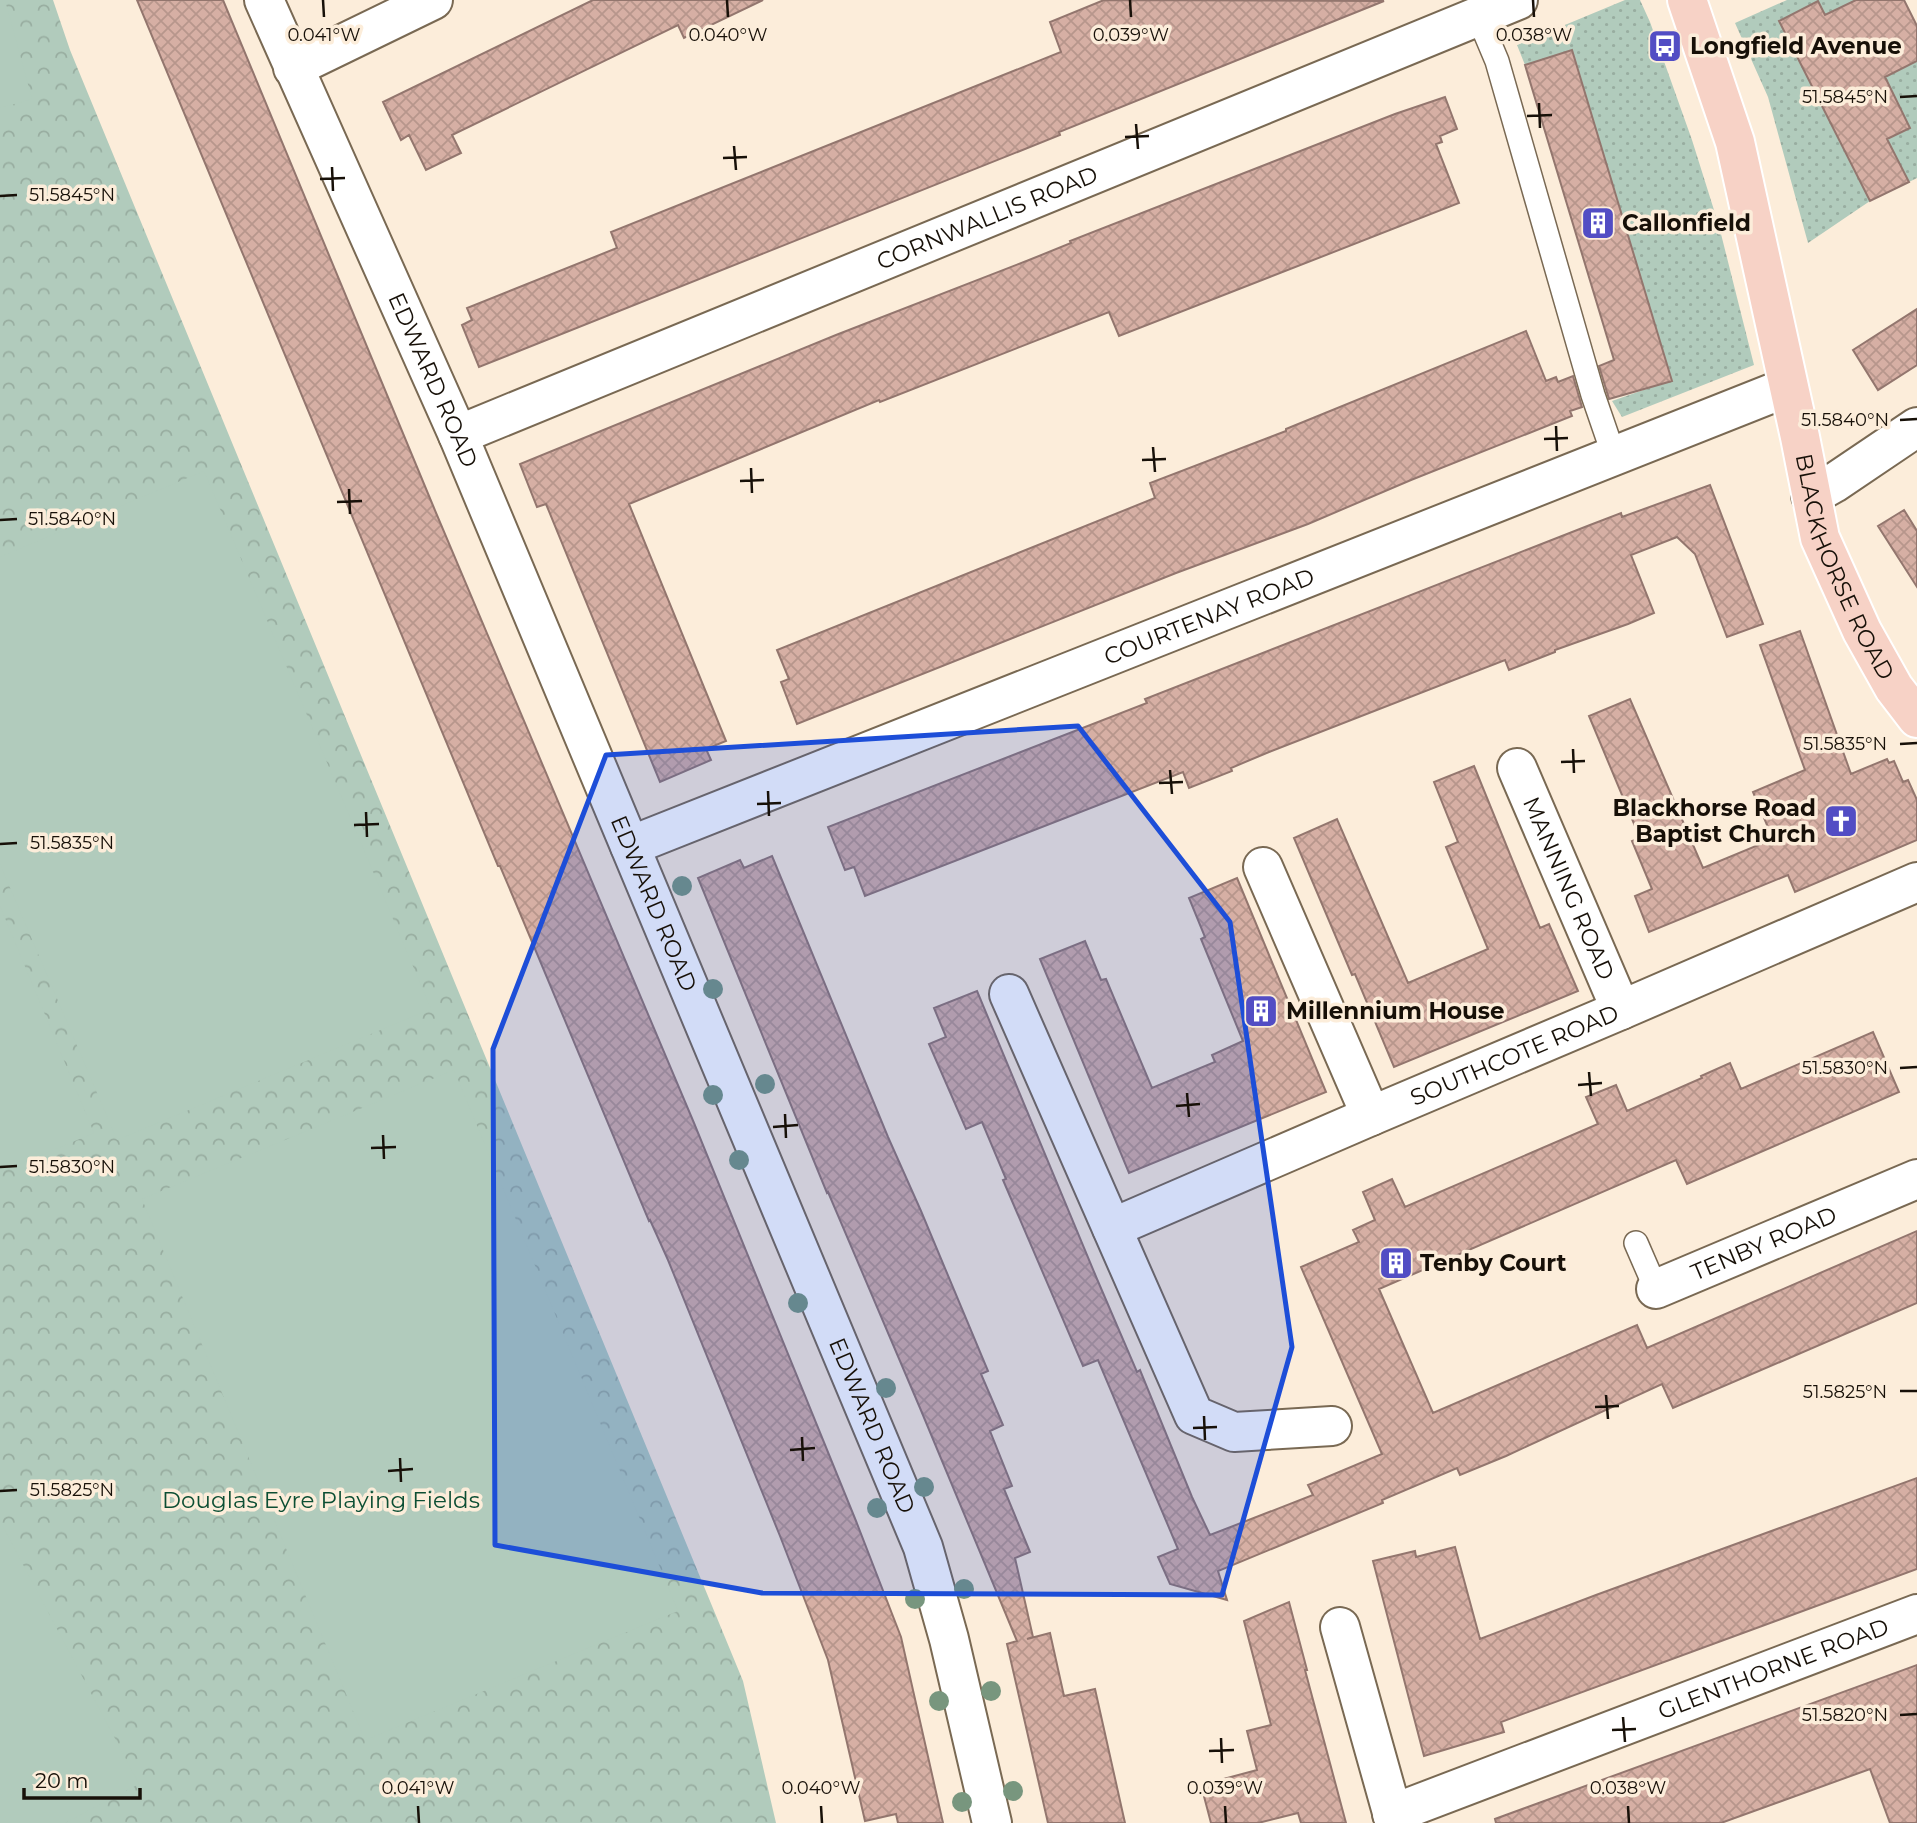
<svg xmlns="http://www.w3.org/2000/svg" width="1917" height="1823" font-family="Montserrat,sans-serif">
<style>
.grass{fill:url(#grass-dots)}
.forest{fill:url(#forest-crowns)}
.garden{fill:#b1cbbc}
.building{fill:url(#building-cross-hatch);stroke:#93766e;stroke-width:2}
.lines{fill:none;stroke-linecap:round;stroke-linejoin:round}
.lane-casing{stroke:#796953;stroke-width:26}
.street-casing{stroke:#796953;stroke-width:42}
.primary-casing{stroke:#fff;stroke-width:42}
.lane{stroke:#fff;stroke-width:23}
.street{stroke:#fff;stroke-width:38}
.primary{stroke:#f7d2c6;stroke-width:38}
.tree{fill:#78967e}
.marked{fill:#1d4ed8;fill-opacity:0.2;stroke:#1d4ed8;stroke-width:5;stroke-linejoin:round}
.ticks{fill:none;stroke:#171008;stroke-width:2.5}
.labels{text-anchor:middle;dominant-baseline:central;stroke-width:7;stroke-linejoin:round;paint-order:stroke}
.poi-label{font-size:23px;font-weight:bold;fill:#171008;stroke:#fcedda;text-anchor:start}
.street-label{font-size:23px;fill:#171008;stroke:#fcedda}
.park-label{font-size:23px;fill:#0c4e33;stroke:#fcedda}
.ticks-label{font-size:18px;text-anchor:middle;fill:#171008;stroke:#fcedda;stroke-width:7;stroke-linejoin:round;paint-order:stroke}
</style>
<defs>
<pattern id="grass-dots" width="8" height="8" patternUnits="userSpaceOnUse" patternTransform="scale(1.75)"><rect width="8" height="8" fill="#b1cbbc"/><path d="M2 2h.1M6 6h.1" fill="none" stroke="#98ada0" stroke-width="1.8" stroke-linecap="round"/></pattern>
<pattern id="forest-crowns" width="20" height="18" patternUnits="userSpaceOnUse" patternTransform="scale(1.75)"><rect width="20" height="18" fill="#b1cbbc"/><path d="M2 6a3 3 0 1 1 6 0M12 15a3 3 0 1 1 6 0" fill="none" stroke="#98ada0"/></pattern>
<pattern id="building-cross-hatch" width="8" height="8" patternUnits="userSpaceOnUse" patternTransform="scale(1.75)"><rect width="8" height="8" fill="#d6afa4"/><path d="M0 0l8 8M0 8l8-8" fill="none" stroke="#b7968c"/></pattern>
</defs>
<rect width="100%" height="100%" fill="#fcedda"/>
<path class="grass" d="M1625,0H1640L1650,22L1692,140L1719,226L1754,365L1622,417L1612,401L1672,380L1572,51L1525,65L1517,45Z
M1787,0H1856L1861,20L1779,21L1870,201L1808,243L1768,97L1735,23Z
M1865,51L1917,61V178L1909,182L1887,139Z"/>
<path class="forest" d="M0,0H53L70,50L743,1681L776,1823H0Z"/>
<path class="garden" d="M0,0H5L32,99L0,108Z
M204,471L431,1009L117,1140L0,864V557Z
M0,906L94,1133L0,1172Z
M454,1070L678,1611L365,1740L142,1199Z
M0,1521L139,1784L65,1823H0Z"/>
<path class="building" d="M137,0H223L434,508L694,1123L856,1521L901,1637L943,1823H898L896,1814L865,1821L828,1660L780,1536L668,1260L650,1220L649,1221L517,906L500,866H498Z
M593,0H763L684,38L678,25L452,135L461,153L426,170L409,135L401,140L383,102Z
M1104,0L1384,1L1059,132L1060,135L479,367L462,325L472,320L467,308L617,248L611,232L1061,52L1050,22Z
M1856,0H1904L1917,26V61L1885,77L1910,128L1887,139L1909,182L1870,201L1779,21L1818,1L1825,15Z
M1572,50L1672,381L1609,399L1599,366L1614,360L1525,65Z
M1445,97L1457,129L1440,136L1442,142L1436,144L1459,203L1119,336L1109,312L880,402L879,400L629,504L726,741L706,749L711,760L660,782L546,504L537,507L520,464L836,335L1029,260L1071,243L1070,241L1395,114Z
M1917,309V365L1878,390L1853,350Z
M1526,331L1546,381L1556,377L1558,382L1573,376L1582,407L1570,411L1572,416L1411,480L1308,524L1176,573L797,724L781,682L789,679L777,650L1155,498L1150,483L1286,431V429Z
M1710,485L1763,624L1727,637L1695,554L1677,537L1631,555L1654,613L1628,624L1555,650V652L1509,670L1505,660L1269,752L1231,768L1232,771L1189,788L1183,772L865,896L854,867L845,870L828,827L1147,703L1145,699L1590,525L1621,513L1622,517Z
M1904,510L1917,531V587L1878,526Z
M1800,631L1851,774L1887,759L1889,763L1894,761L1903,782L1908,780L1917,800V840L1795,892L1788,875L1649,932L1635,896L1652,889L1632,841L1640,838L1589,716L1630,699L1703,868L1773,839L1753,792L1805,770L1760,645Z
M1474,766L1540,928L1549,924L1578,991L1394,1067L1355,974L1352,975L1294,838L1337,819L1408,983L1488,949L1446,847L1458,842L1434,782Z
M772,856L888,1137L921,1211L988,1371L981,1374L1003,1425L990,1431L1012,1486L1004,1489L1030,1552L1015,1558L1033,1637L1027,1639L1050,1633L1064,1696L1095,1689L1125,1823H1048L1007,1644L1017,1641L920,1408L828,1192L827,1193L698,878L740,860L744,868Z
M1237,878L1326,1092L1129,1173L1040,959L1085,941L1101,980L1106,979L1152,1088L1215,1062L1212,1055L1243,1041L1201,939L1205,937L1189,898Z
M977,991L1097,1279L1137,1372L1140,1370L1192,1497L1210,1535L1313,1495L1308,1485L1382,1454L1301,1267L1359,1242L1353,1230L1375,1220L1363,1192L1392,1179L1405,1207L1598,1124L1586,1097L1616,1085L1627,1111L1702,1078L1701,1076L1730,1063L1741,1089L1873,1032L1899,1092L1687,1184L1676,1160L1379,1289L1433,1413L1637,1325L1647,1348L1917,1231V1303L1673,1408L1662,1384L1506,1456L1460,1475L1457,1468L1382,1500L1383,1503L1218,1571L1227,1600L1170,1584L1158,1557L1178,1549L1098,1360L1083,1366L1003,1180L1006,1179L982,1122L966,1129L929,1044L946,1037L934,1008Z
M1917,1478V1569L1501,1722L1504,1732L1424,1756L1373,1561L1415,1551L1416,1557L1455,1547L1480,1639L1596,1595Z
M1289,1602L1307,1670H1305L1346,1823H1301L1298,1813L1258,1823H1211L1201,1785L1257,1770L1247,1731L1271,1725L1244,1621Z
M1917,1665V1823H1890L1870,1769L1721,1823H1496L1495,1819Z"/>
<g class="lines">
<g class="lane-casing">
<path id="lane" d="M1478,16L1497,61L1593,395L1614,456
M1636,1243L1656,1289"/>
</g>
<g class="street-casing">
<g id="street">
<path id="s1" d="M264,0L458,435L923,1547L949,1639L992,1823"/>
<path d="M293,68L433,0"/>
<path id="s2" d="M458,435L1518,0"/>
<path d="M1811,496L1834,483L1917,427"/>
<path id="s3" d="M1517,768L1621,1010"/>
<path id="s4" d="M630,846L1788,387"/>
<path d="M1263,867L1371,1116"/>
<path d="M1009,994L1194,1415L1234,1432L1332,1426"/>
<path id="s5" d="M1112,1228L1371,1116L1621,1010L1917,882"/>
<path id="s6" d="M1656,1289L1917,1179"/>
<path d="M1340,1627L1395,1823"/>
<path id="s7" d="M1392,1814L1917,1614"/>
</g>
</g>
<g class="primary-casing">
<g id="primary">
<path id="s8" d="M1687,0L1735,142L1800,437L1820,538L1862,631L1894,688L1917,718"/>
</g>
</g>
<use href="#lane" class="lane"/>
<use href="#street" class="street"/>
<use href="#primary" class="primary"/>
</g>
<g class="tree">
<circle cx="682" cy="886" r="10"/>
<circle cx="713" cy="989" r="10"/>
<circle cx="765" cy="1084" r="10"/>
<circle cx="713" cy="1095" r="10"/>
<circle cx="739" cy="1160" r="10"/>
<circle cx="798" cy="1303" r="10"/>
<circle cx="886" cy="1388" r="10"/>
<circle cx="924" cy="1487" r="10"/>
<circle cx="877" cy="1508" r="10"/>
<circle cx="964" cy="1589" r="10"/>
<circle cx="915" cy="1599" r="10"/>
<circle cx="991" cy="1691" r="10"/>
<circle cx="939" cy="1701" r="10"/>
<circle cx="1013" cy="1791" r="10"/>
<circle cx="962" cy="1802" r="10"/>
</g>
<path class="marked" d="M1078,726L1230,922L1292,1347L1222,1595L762,1593L495,1545L493,1049L606,755Z"/>
<path class="ticks" d="M323,0L324,17M727,0L728,17M1130,0L1131,17M1533,0L1534,17M1900,97L1917,96M1539,103L1540,128M1527,116L1552,115M1136,124L1138,149M1125,137L1149,136M734,146L736,170M723,158L747,157M332,167L333,191M320,179L345,178M0,196L17,195M1900,420L1917,419M1556,426L1557,451M1544,439L1568,438M1153,447L1155,472M1142,460L1166,459M751,468L752,493M740,481L764,480M349,489L350,514M337,502L362,501M0,520L17,519M1900,744L1917,743M1573,749L1574,773M1561,762L1585,761M1170,770L1172,794M1159,783L1183,782M768,791L769,816M757,804L781,803M366,812L367,837M354,825L379,824M0,844L17,843M1900,1068L1917,1067M1589,1072L1591,1096M1578,1085L1602,1083M1187,1093L1189,1117M1176,1106L1200,1104M785,1114L786,1138M773,1127L798,1125M383,1135L384,1159M371,1148L396,1147M0,1167L17,1166M1900,1391H1917M1606,1395L1608,1419M1595,1407L1619,1406M1204,1416L1205,1440M1193,1428L1217,1427M802,1437L803,1461M790,1450L815,1448M400,1458L401,1482M388,1471L413,1469M0,1491L17,1490M1900,1715L1917,1714M1623,1717L1625,1742M1612,1730L1636,1729M1221,1738L1222,1763M1209,1751L1234,1750M418,1806L419,1823M821,1806L822,1823M1225,1806L1226,1823M1628,1806L1629,1823"/>
<defs>
<g id="bus-square" transform="scale(1.75)"><rect x="-9" y="-9" width="18" height="18" rx="4" fill="#524dc4" stroke="#fcedda"/><path d="M-5-6H5V4H4V6H2V4H-2V6H-4V4H-5ZM-3.5-4V0h7V-4ZM-3.5 1.2v1.5H-2V1.2ZM2 1.2v1.5H3.5V1.2Z" fill="#fff"/></g>
<g id="building-square" transform="scale(1.75)"><rect x="-9" y="-9" width="18" height="18" rx="4" fill="#524dc4" stroke="#fcedda"/><path d="M-4-6H4V6H1V3H-1V6H-4ZM-2.5-4.3h1.7v1.8h-1.7ZM.8-4.3h1.7v1.8H.8ZM-2.5-1h1.7V.8h-1.7ZM.8-1h1.7V.8H.8Z" fill="#fff"/></g>
<g id="church-square" transform="scale(1.75)"><rect x="-9" y="-9" width="18" height="18" rx="4" fill="#524dc4" stroke="#fcedda"/><path d="M-1.2-6h2.4v3.5h3.3v2.4h-3.3V6h-2.4V-.1h-3.3v-2.4h3.3Z" fill="#fff"/></g>
</defs>
<g fill-rule="evenodd">
<use href="#bus-square" x="1665" y="46"/>
<use href="#building-square" x="1598" y="223"/>
<use href="#church-square" x="1841" y="821"/>
<use href="#building-square" x="1261" y="1011"/>
<use href="#building-square" x="1396" y="1263"/>
</g>
<g class="labels">
<g class="poi-label">
<text x="1690" y="46">Longfield Avenue</text>
<text x="1622" y="223">Callonfield</text>
<text x="1816" y="808" text-anchor="end">Blackhorse Road<tspan x="1816" dy="26">Baptist Church</tspan></text>
<text x="1286" y="1011">Millennium House</text>
<text x="1420" y="1263">Tenby Court</text>
</g>
<g class="street-label">
<text stroke="none"><textPath href="#s2" startOffset="572">CORNWALLIS ROAD</textPath></text>
<text stroke="none"><textPath href="#s1" startOffset="416">EDWARD ROAD</textPath></text>
<text stroke="none"><textPath href="#s8" startOffset="590">BLACKHORSE ROAD</textPath></text>
<text stroke="none"><textPath href="#s4" startOffset="623">COURTENAY ROAD</textPath></text>
<text stroke="none"><textPath href="#s3" startOffset="131">MANNING ROAD</textPath></text>
<text stroke="none"><textPath href="#s1" startOffset="984">EDWARD ROAD</textPath></text>
<text stroke="none"><textPath href="#s5" startOffset="438">SOUTHCOTE ROAD</textPath></text>
<text stroke="none"><textPath href="#s6" startOffset="117">TENBY ROAD</textPath></text>
<text stroke="none"><textPath href="#s1" startOffset="1550">EDWARD ROAD</textPath></text>
<text stroke="none"><textPath href="#s7" startOffset="408">GLENTHORNE ROAD</textPath></text>
</g>
<g class="park-label">
<text x="321" y="1500">Douglas Eyre Playing Fields</text>
</g>
</g>
<g class="ticks-label">
<text x="324" y="41">0.041°W</text>
<text x="728" y="41">0.040°W</text>
<text x="1131" y="41">0.039°W</text>
<text x="1534" y="41">0.038°W</text>
<text x="1845" y="103">51.5845°N</text>
<text x="72" y="201">51.5845°N</text>
<text x="1845" y="426">51.5840°N</text>
<text x="72" y="525">51.5840°N</text>
<text x="1845" y="750">51.5835°N</text>
<text x="72" y="849">51.5835°N</text>
<text x="1845" y="1074">51.5830°N</text>
<text x="72" y="1173">51.5830°N</text>
<text x="1845" y="1398">51.5825°N</text>
<text x="72" y="1496">51.5825°N</text>
<text x="1845" y="1721">51.5820°N</text>
<text x="418" y="1794">0.041°W</text>
<text x="821" y="1794">0.040°W</text>
<text x="1225" y="1794">0.039°W</text>
<text x="1628" y="1794">0.038°W</text>
</g>
<path d="M24 1788v10h116v-10" fill="none" stroke="#171008" stroke-width="3.5"/>
<text x="35" y="1788" font-size="21" fill="#171008" stroke="#fcedda" stroke-width="5" paint-order="stroke">20 m</text>
</svg>
